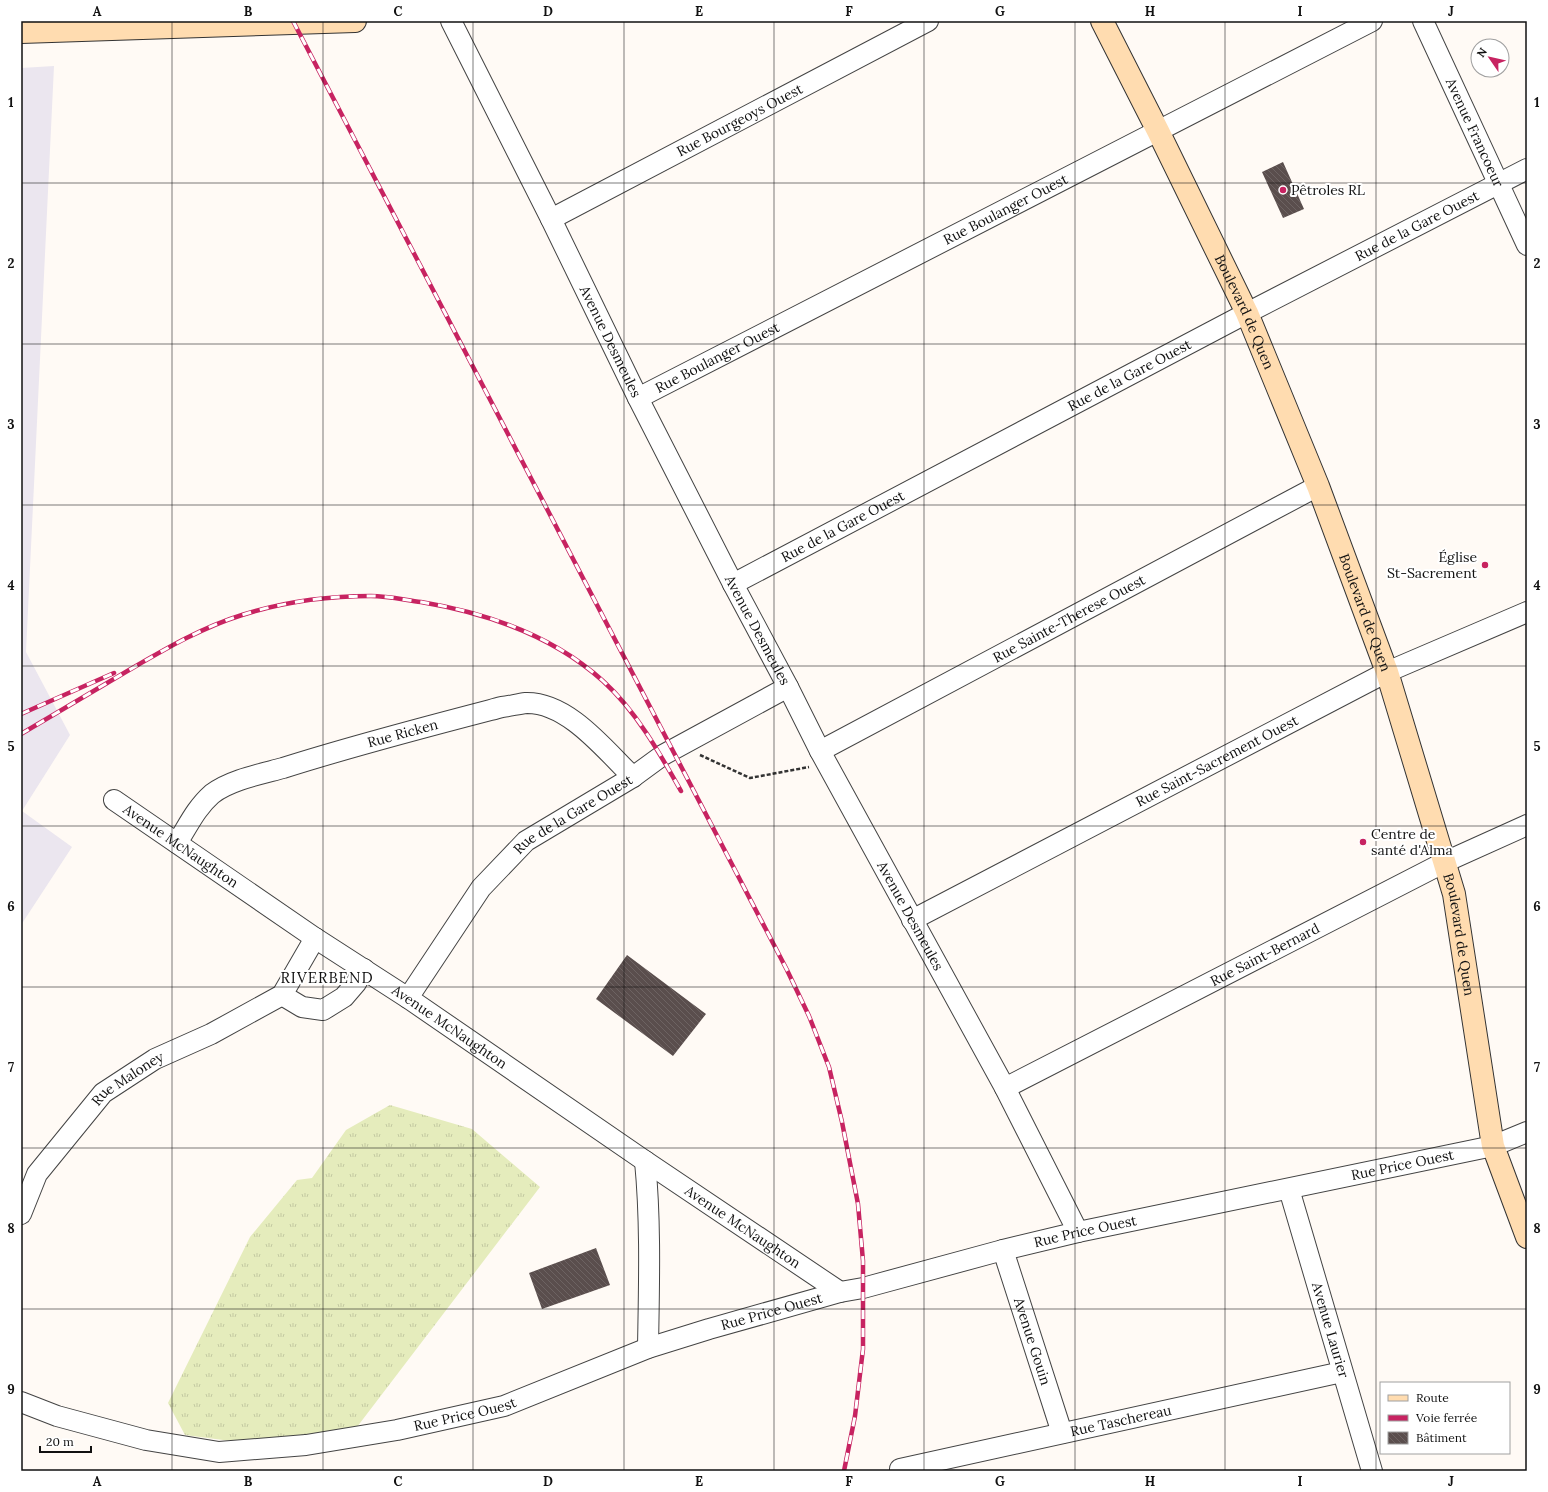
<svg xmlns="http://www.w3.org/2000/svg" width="1548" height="1492" font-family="Lora,serif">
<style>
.industrial{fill:#ebe6ef}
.grass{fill:url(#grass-tufts)}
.building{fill:url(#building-back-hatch)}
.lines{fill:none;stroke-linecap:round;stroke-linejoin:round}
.street-casing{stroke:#444;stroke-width:22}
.secondary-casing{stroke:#333;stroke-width:24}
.path{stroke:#333;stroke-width:2.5;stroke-dasharray:4 2;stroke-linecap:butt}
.street{stroke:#fff;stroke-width:20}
.secondary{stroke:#ffdcb0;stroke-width:22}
.rail-casing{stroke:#c72361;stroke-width:4.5}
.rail{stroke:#fff;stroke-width:3;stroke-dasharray:9;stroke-linecap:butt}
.grid{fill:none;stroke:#111;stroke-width:1;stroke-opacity:0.55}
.poi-dot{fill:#c72361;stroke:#fff;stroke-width:1.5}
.labels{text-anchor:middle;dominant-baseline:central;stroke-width:4;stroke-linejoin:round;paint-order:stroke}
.street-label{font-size:14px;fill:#111;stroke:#fff}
.poi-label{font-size:14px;fill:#111;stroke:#fff;text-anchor:start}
.neighbourhood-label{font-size:15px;letter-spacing:1px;fill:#111;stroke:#fff}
.neatline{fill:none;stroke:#111;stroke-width:1.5}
.grid-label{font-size:13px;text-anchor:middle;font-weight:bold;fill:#111}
</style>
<defs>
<pattern id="grass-tufts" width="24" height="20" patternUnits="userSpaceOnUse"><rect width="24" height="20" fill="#e5ecbc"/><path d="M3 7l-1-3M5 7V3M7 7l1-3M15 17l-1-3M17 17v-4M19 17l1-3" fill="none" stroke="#c3c9a1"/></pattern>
<pattern id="building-back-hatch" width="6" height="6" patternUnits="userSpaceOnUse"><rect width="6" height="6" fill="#5a4e4d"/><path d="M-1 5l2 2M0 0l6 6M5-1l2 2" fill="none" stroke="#6d6362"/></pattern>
</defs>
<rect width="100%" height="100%" fill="#fffaf5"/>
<path class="industrial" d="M54,66L26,652L70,735L22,811L72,847L21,925V68Z"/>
<path class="grass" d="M390,1105L472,1129L540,1187L357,1427L246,1443L185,1435L168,1403L250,1237L297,1180L312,1178L346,1130Z"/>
<path class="building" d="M1283,162L1304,209L1283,218L1262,172Z
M627,955L706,1014L673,1056L596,999Z
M596,1248L610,1285L542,1309L529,1273Z"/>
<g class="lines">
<g class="street-casing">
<g id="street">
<path id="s1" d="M451,21L551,219L638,398L733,584L788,687L820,751L1005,1088L1078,1232"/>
<path id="s2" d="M1423,21L1527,245"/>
<path id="s3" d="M551,219L928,21"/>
<path id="s4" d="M638,398L1372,21"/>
<path id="s5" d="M733,584L1247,313L1527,169"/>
<path id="s6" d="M820,751L1318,486"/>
<path id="s7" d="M114,800L315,938L408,998L645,1161L840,1292"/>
<path id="s8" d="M177,843C188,826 196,808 212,794C230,780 261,774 283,768C355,745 429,726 502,707C510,706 518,704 526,703C568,702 605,750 633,777"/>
<path id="s9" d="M912,920L1387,672L1527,612"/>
<path d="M282,995L302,1007L323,1010L344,997L356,983L364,969"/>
<path id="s10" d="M408,998L481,888L526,841L633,777L663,755L788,687"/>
<path id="s11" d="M1005,1088L1445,862L1527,825"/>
<path d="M645,1161C651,1223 649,1286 648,1348"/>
<path id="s12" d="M1289,1189L1372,1471"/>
<path id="s13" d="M21,1214L37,1174L103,1093L155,1059L211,1034L282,995L315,938"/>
<path id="s14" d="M1003,1250L1062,1433"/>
<path id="s15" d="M21,1402L57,1416L146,1440L219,1452L306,1445L397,1430L504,1406L648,1348L709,1329L840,1292L863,1288L1003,1250L1078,1232L1493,1146L1527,1132"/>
<path id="s16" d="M900,1469L1342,1372"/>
</g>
</g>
<g class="secondary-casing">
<g id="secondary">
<path id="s17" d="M1102,21L1158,131L1247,313L1318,486L1387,672L1454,894L1493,1146L1527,1237"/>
<path d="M21,32L355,21"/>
</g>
</g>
<path class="path" d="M700,755L750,778L809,767"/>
<use href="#street" class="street"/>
<use href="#secondary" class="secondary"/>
<g class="rail-casing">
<path id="rail" d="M293,21L787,970L809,1016L829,1067L842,1122L858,1204L863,1261V1349L855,1416L844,1471
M21,714L114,673
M21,734C55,714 90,693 124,673C162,651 200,628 242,615C283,602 327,596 371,596C388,596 405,600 421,602C487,613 552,635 603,681C636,711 659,752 681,791"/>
</g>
<use href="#rail" class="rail"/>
</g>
<path class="grid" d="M172,21V1471M323,21V1471M473,21V1471M624,21V1471M774,21V1471M924,21V1471M1075,21V1471M1225,21V1471M1376,21V1471M21,183H1527M21,344H1527M21,505H1527M21,666H1527M21,826H1527M21,987H1527M21,1148H1527M21,1309H1527"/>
<g class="poi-dot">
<circle cx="1283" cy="190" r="4"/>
<circle cx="1485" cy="565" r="4"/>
<circle cx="1363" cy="842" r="4"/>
</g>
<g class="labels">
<g class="street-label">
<text stroke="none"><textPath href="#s3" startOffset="213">Rue Bourgeoys Ouest</textPath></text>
<text stroke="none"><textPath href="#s2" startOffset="123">Avenue Francoeur</textPath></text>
<text stroke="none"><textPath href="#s4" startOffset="413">Rue Boulanger Ouest</textPath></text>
<text stroke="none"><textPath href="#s5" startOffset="772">Rue de la Gare Ouest</textPath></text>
<text stroke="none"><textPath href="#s17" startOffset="324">Boulevard de Quen</textPath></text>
<text stroke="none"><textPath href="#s1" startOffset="358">Avenue Desmeules</textPath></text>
<text stroke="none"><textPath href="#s4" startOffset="89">Rue Boulanger Ouest</textPath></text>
<text stroke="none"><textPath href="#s5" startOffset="448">Rue de la Gare Ouest</textPath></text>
<text stroke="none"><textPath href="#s5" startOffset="124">Rue de la Gare Ouest</textPath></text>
<text stroke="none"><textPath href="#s17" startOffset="648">Boulevard de Quen</textPath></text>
<text stroke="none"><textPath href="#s6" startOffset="282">Rue Sainte-Therese Ouest</textPath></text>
<text stroke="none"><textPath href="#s1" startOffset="682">Avenue Desmeules</textPath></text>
<text stroke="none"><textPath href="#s8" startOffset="261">Rue Ricken</textPath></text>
<text stroke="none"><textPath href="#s9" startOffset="344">Rue Saint-Sacrement Ouest</textPath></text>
<text stroke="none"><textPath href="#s10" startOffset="251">Rue de la Gare Ouest</textPath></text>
<text stroke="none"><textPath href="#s7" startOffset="81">Avenue McNaughton</textPath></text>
<text stroke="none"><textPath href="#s1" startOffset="1006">Avenue Desmeules</textPath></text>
<text stroke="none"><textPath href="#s17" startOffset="984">Boulevard de Quen</textPath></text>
<text stroke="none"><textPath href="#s11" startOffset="292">Rue Saint-Bernard</textPath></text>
<text stroke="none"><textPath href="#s7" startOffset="405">Avenue McNaughton</textPath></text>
<text stroke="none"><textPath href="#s13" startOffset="176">Rue Maloney</textPath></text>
<text stroke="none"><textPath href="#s15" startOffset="1426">Rue Price Ouest</textPath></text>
<text stroke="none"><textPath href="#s7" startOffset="760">Avenue McNaughton</textPath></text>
<text stroke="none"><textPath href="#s15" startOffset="1102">Rue Price Ouest</textPath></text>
<text stroke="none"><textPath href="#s15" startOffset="778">Rue Price Ouest</textPath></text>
<text stroke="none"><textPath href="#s12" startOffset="147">Avenue Laurier</textPath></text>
<text stroke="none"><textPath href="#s14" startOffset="96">Avenue Gouin</textPath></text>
<text stroke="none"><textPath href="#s15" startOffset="454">Rue Price Ouest</textPath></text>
<text stroke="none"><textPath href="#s16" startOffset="226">Rue Taschereau</textPath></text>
</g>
<g class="poi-label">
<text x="1291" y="190">Pêtroles RL</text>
<text x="1477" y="557" text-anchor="end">Église<tspan x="1477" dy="16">St-Sacrement</tspan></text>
<text x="1371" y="834">Centre de<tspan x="1371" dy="16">santé d'Alma</tspan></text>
</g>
<g class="neighbourhood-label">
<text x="327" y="977">RIVERBEND</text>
</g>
</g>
<rect width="1548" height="1492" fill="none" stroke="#ffffff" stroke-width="44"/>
<rect x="1380" y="1382" width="130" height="72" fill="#ffffff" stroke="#a0a0a0"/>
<rect x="1388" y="1395" width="20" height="6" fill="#ffdcb0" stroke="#a0a0a0"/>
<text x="1416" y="1402" font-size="12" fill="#111111">Route</text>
<rect x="1388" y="1415" width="20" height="6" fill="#c72361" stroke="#a0a0a0"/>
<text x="1416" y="1422" font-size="12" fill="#111111">Voie ferrée</text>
<rect x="1388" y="1432" width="20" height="12" fill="url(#building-back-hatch)" stroke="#a0a0a0"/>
<text x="1416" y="1442" font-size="12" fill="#111111">Bâtiment</text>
<g transform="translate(1490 58) rotate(304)"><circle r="19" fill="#ffffff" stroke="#a0a0a0"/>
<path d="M0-3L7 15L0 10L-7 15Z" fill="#c72361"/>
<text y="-6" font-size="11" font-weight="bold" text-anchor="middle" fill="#111111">N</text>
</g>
<path d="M40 1446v6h51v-6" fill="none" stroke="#111111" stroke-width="2"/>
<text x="46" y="1446" font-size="12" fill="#111111" stroke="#ffffff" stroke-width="3" paint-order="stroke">20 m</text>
<rect x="22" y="22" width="1504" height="1448" class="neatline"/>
<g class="grid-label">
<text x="97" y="16">A</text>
<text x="248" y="16">B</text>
<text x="398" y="16">C</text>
<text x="548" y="16">D</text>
<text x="699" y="16">E</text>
<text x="849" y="16">F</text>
<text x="1000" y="16">G</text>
<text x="1150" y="16">H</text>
<text x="1300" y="16">I</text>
<text x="1451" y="16">J</text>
<text x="11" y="107">1</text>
<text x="1537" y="107">1</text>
<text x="11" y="268">2</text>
<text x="1537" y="268">2</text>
<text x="11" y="429">3</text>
<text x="1537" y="429">3</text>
<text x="11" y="590">4</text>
<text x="1537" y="590">4</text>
<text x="11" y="751">5</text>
<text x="1537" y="751">5</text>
<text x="11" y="911">6</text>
<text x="1537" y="911">6</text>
<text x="11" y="1072">7</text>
<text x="1537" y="1072">7</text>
<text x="11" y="1233">8</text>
<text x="1537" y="1233">8</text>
<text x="11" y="1394">9</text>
<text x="1537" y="1394">9</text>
<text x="97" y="1486">A</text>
<text x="248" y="1486">B</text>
<text x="398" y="1486">C</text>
<text x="548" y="1486">D</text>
<text x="699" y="1486">E</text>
<text x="849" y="1486">F</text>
<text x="1000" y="1486">G</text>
<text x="1150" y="1486">H</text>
<text x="1300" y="1486">I</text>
<text x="1451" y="1486">J</text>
</g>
</svg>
